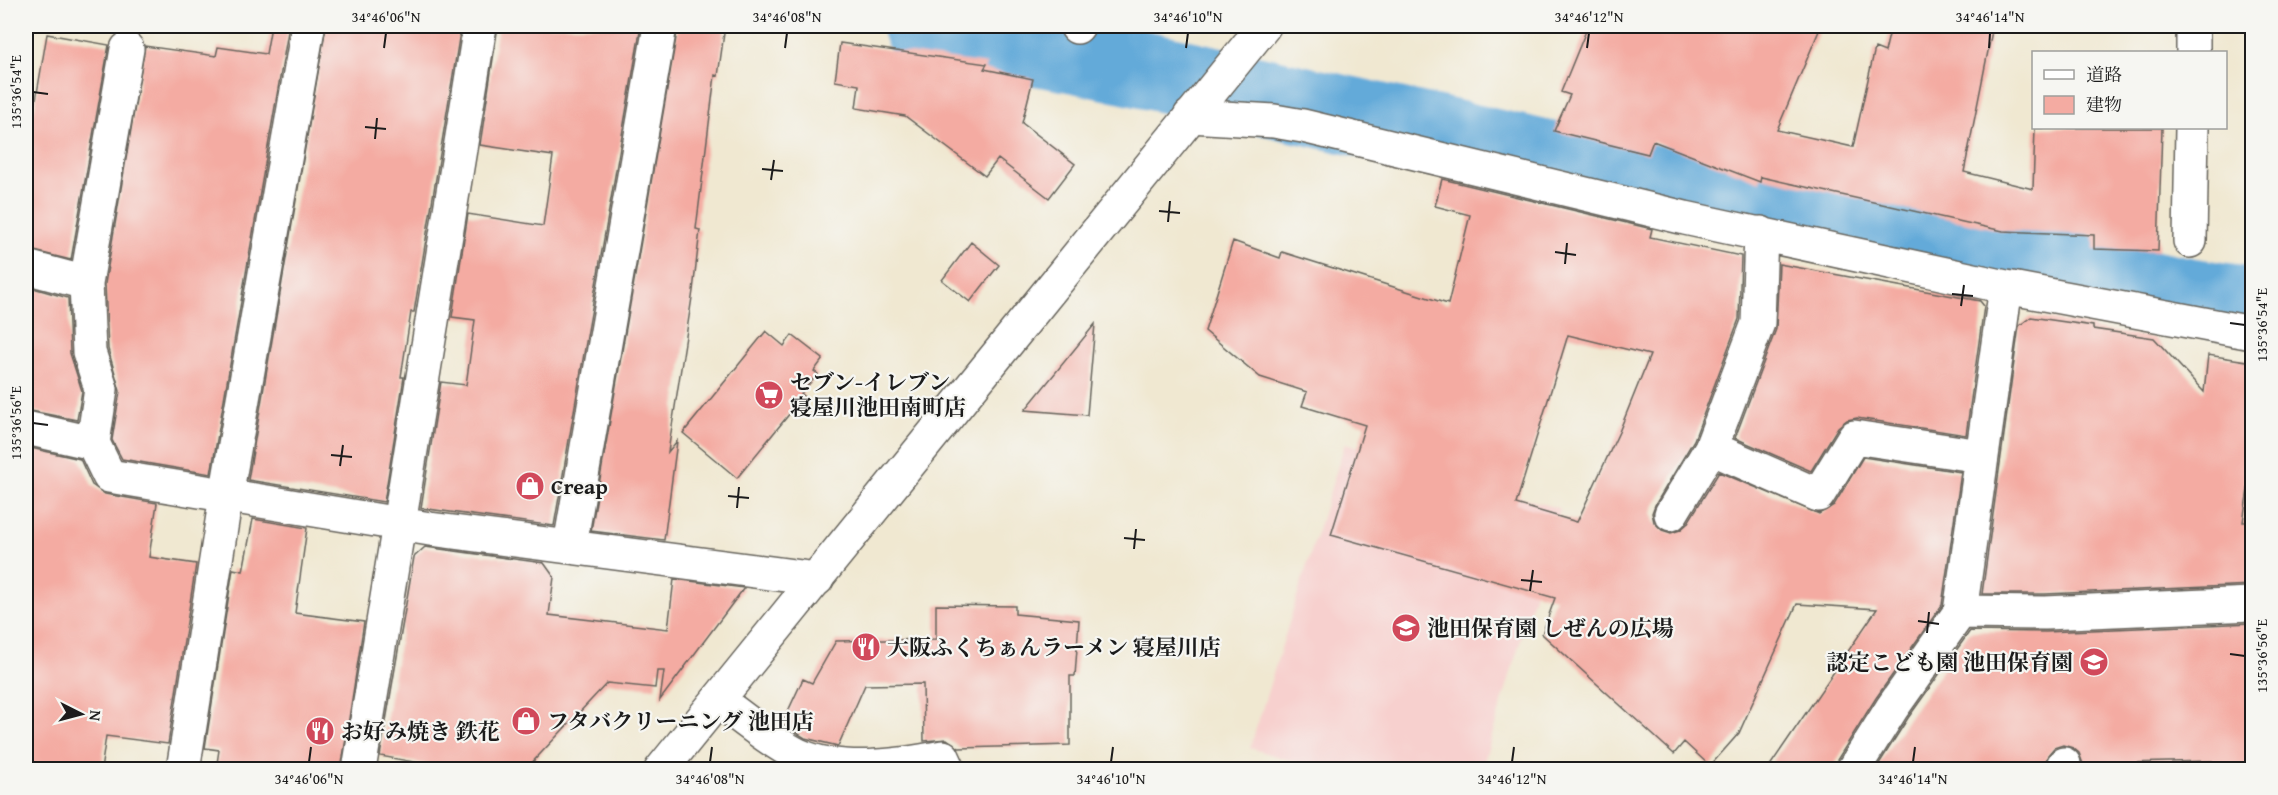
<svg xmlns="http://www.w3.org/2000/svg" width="2278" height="795" font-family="'Gentium Book Plus','Noto Serif JP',serif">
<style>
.built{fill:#f7d0ce}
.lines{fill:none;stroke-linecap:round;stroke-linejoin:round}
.river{stroke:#63aad9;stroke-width:78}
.building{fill:#f4aba2;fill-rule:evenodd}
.minor-casing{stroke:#66635b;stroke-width:36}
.tertiary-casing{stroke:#66635b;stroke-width:36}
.minor{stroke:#fff;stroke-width:33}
.tertiary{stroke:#fff;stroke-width:33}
.ticks{fill:none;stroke:#1c1c1c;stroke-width:2}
.labels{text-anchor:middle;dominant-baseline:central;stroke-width:4.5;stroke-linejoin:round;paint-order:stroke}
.poi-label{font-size:22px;font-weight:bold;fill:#1c1c1c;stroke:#f6f6f2;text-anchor:start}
.neatline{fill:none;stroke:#1c1c1c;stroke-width:2}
.ticks-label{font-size:15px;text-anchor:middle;fill:#1c1c1c}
</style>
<rect width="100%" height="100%" fill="#f6f6f2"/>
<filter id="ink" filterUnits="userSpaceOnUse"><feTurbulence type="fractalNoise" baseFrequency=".0167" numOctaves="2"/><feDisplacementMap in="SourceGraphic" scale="12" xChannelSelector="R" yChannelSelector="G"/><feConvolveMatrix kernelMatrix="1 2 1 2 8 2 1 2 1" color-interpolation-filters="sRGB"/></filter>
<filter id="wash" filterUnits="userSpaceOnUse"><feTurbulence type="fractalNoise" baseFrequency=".008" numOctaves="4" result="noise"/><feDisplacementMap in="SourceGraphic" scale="24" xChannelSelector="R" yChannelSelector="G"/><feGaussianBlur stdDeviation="1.35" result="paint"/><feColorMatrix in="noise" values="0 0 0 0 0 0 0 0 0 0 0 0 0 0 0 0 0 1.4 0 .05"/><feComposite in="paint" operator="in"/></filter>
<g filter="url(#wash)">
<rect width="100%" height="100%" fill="#f0e8d1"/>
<path class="built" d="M1345,443L1560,509L1482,769H1319L1250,748Z"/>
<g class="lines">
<path class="river" d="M921,26L1076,54L1668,187L2187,296L2252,306"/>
</g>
<g id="blocks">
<path class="building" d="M271,26H289L211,474L122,459L112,440L120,391L108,349L105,284L145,46L216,56L218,47L266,54Z
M326,26H461L414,312H411L401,377H404L384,502L248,480Z
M498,26H641L554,526L421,508L441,382L466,385L475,320L452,317L468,214L543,226L553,156L480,145Z
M678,26H725L718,76L715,75L696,229L700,230L693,291L668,452L677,441L664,540L591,531Z
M1588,26H1821L1777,130L1853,147L1875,48L1885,52L1891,26H1993L1964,172L2033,189L2035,128H2162L2158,251L2094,249V235L2003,231L1761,177L1760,182L1653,141L1648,154L1554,131L1570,95L1561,92Z
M47,34L109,45L71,260L26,249V109L34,111Z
M840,43L987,64L984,69L1033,79L1022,123L1075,164L1049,198L998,159L985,176L905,116L856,108L859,85L835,81Z
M1442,179L1652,229L1650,237L1741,256L1739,319L1694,440L1655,505L1652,513L1654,522L1662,530L1671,533L1680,530L1687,524L1719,472L1819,514L1834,505L1863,457L1961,472L1942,605L1876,698L1837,760L1834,770H1767L1877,609L1797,604L1739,733L1710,766L1684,742L1674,754L1542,634L1555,598L1331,535L1365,425L1302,406L1307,392L1260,377L1205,331L1233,241L1280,258L1282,252L1448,304L1470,215L1435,206ZM1568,335L1650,355L1619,432L1577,522L1516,504Z
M971,242L999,265L970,302L942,280Z
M1779,264L1980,301L1984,306L1966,435L1857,418L1847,420L1838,427L1811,471L1735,438L1776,329Z
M26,286L68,298L70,353L82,391L77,420L26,410Z
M2031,317L2093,326V329L2154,338L2204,392L2208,355L2253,362V456L2243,522H2253V585L2045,594H1982L2019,326Z
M1095,324L1087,415L1025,410Z
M766,331L784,346L792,335L823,359L814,371L818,374L801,393L804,396L737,478L683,433Z
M26,447L80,459L92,485L105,494L157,503L149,557L196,564L168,744L106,736L101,770H26Z
M253,519L307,528L295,613L364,622L341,770H216L219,750L205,748L233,569L243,571Z
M425,547L544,563L554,577L549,615L668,629L674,579L744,588L660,700L664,671H657L655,688L607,683L525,770H458L380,756L414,557Z
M936,605L1015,606V614L1079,620L1075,676H1070V745L959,748L947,739L924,741L923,684L865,685L838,746L805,738L782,724L803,679L812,683L836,641L936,639Z
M2253,623V725L2249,724L2247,768L2212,766V761L2083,764L2079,753L2073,748L2063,745L2054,748L2048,755L2043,770H1875L1908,718L1970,631L2046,632Z"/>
</g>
</g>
<g filter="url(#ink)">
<use href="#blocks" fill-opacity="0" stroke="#66635b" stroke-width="1.5"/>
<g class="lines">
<g class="minor-casing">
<path id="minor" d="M1077,27L1078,26
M127,49L86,283L89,352L101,389L93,443L109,476L430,529L817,579
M2193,52V26
M1190,116L1274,121L1303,126L1685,218L2006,287L2252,333
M2190,241L2192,128
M26,267L86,283
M2006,287L1960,612L2045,613L2252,604
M26,428L93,443
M1711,448L1818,495L1854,437L1981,456
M1671,514L1711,448L1758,323L1761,233
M570,545L660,26
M718,700C740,716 774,744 798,755C841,774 898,766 943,757L949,770
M183,770L226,496L308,28
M359,770L480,26
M1853,770L1892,708L1960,612
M2061,770L2064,764"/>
</g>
<g class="tertiary-casing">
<path id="tertiary" d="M661,770L1264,26"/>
</g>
<use href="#minor" class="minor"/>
<use href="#tertiary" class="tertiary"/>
</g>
</g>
<path class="ticks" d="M384,48L386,33M785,48L787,33M1186,48L1188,33M1587,48L1589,33M1989,48L1990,33M33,92L48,94M365,127L386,129M375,139L377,118M762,169L783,171M771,180L774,160M1159,211L1180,213M1168,222L1170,201M1555,252L1576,255M1565,264L1567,243M1952,294L1973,296M1961,306L1964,285M2230,323L2245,325M33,423L48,425M331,455L352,457M340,466L343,445M728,496L749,498M737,508L739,487M1124,538L1145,540M1134,549L1136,529M1521,580L1542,582M1530,591L1533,570M1918,621L1939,624M1927,633L1929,612M2230,654L2245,656M309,762L311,747M710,762L712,747M1111,762L1113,747M1512,762L1514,747M1913,762L1915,747"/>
<defs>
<g id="supermarket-disc" transform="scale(1.5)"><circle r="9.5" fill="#d1495b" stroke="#f6f6f2"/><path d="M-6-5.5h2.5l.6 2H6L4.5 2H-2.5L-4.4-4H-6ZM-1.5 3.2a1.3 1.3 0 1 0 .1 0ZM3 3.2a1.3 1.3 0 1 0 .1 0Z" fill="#fff"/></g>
<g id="shop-disc" transform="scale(1.5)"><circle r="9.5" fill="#d1495b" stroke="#f6f6f2"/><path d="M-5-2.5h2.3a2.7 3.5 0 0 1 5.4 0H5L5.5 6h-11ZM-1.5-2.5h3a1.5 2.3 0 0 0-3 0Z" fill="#fff"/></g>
<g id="school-disc" transform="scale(1.5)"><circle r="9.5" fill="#d1495b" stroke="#f6f6f2"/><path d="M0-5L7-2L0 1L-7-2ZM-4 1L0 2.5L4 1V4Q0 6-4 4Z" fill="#fff"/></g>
<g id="restaurant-disc" transform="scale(1.5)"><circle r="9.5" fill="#d1495b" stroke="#f6f6f2"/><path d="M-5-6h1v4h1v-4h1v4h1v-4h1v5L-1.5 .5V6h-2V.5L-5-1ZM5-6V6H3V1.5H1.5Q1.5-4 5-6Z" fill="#fff"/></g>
</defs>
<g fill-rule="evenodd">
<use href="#supermarket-disc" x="769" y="395"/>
<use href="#shop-disc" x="530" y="486"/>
<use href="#school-disc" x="1406" y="628"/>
<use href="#restaurant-disc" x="866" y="647"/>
<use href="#school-disc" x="2094" y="662"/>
<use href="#shop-disc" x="526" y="721"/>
<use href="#restaurant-disc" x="320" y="731"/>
</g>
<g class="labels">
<g class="poi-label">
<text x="790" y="382">セブン-イレブン<tspan x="790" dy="25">寝屋川池田南町店</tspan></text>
<text x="551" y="486">Creap</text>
<text x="1427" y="628">池田保育園 しぜんの広場</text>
<text x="887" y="647">大阪ふくちぁんラーメン 寝屋川店</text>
<text x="2073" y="662" text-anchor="end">認定こども園 池田保育園</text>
<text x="547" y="721">フタバクリーニング 池田店</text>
<text x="341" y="731">お好み焼き 鉄花</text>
</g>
</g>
<rect width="2278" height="795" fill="none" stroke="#f6f6f2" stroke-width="66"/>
<rect x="2032" y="51" width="195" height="78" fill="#f6f6f2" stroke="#9f9f9c" stroke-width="1.5"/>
<rect x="2044" y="70" width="30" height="9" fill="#ffffff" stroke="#9f9f9c" stroke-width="1.5"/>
<text x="2086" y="81" font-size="18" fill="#1c1c1c">道路</text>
<rect x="2044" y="96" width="30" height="18" fill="#f4aba2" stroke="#9f9f9c" stroke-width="1.5"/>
<text x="2086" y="111" font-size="18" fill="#1c1c1c">建物</text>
<g transform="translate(81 714) rotate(96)" stroke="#f6f6f2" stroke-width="4.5" paint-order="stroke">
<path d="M0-4.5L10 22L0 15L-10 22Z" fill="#1c1c1c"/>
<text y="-9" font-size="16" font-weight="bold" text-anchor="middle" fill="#1c1c1c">N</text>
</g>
<rect x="33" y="33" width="2212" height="729" class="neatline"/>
<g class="ticks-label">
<text x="386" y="22">34°46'06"N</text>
<text x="787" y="22">34°46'08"N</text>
<text x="1188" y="22">34°46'10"N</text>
<text x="1589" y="22">34°46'12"N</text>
<text x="1990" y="22">34°46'14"N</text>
<text transform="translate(16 92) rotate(-90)" y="5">135°36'54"E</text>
<text transform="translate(2262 325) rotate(-90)" y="5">135°36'54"E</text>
<text transform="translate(16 423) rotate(-90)" y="5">135°36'56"E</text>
<text transform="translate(2262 656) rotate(-90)" y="5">135°36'56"E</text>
<text x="309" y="784">34°46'06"N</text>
<text x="710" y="784">34°46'08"N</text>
<text x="1111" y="784">34°46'10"N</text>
<text x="1512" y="784">34°46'12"N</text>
<text x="1913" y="784">34°46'14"N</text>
</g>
</svg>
